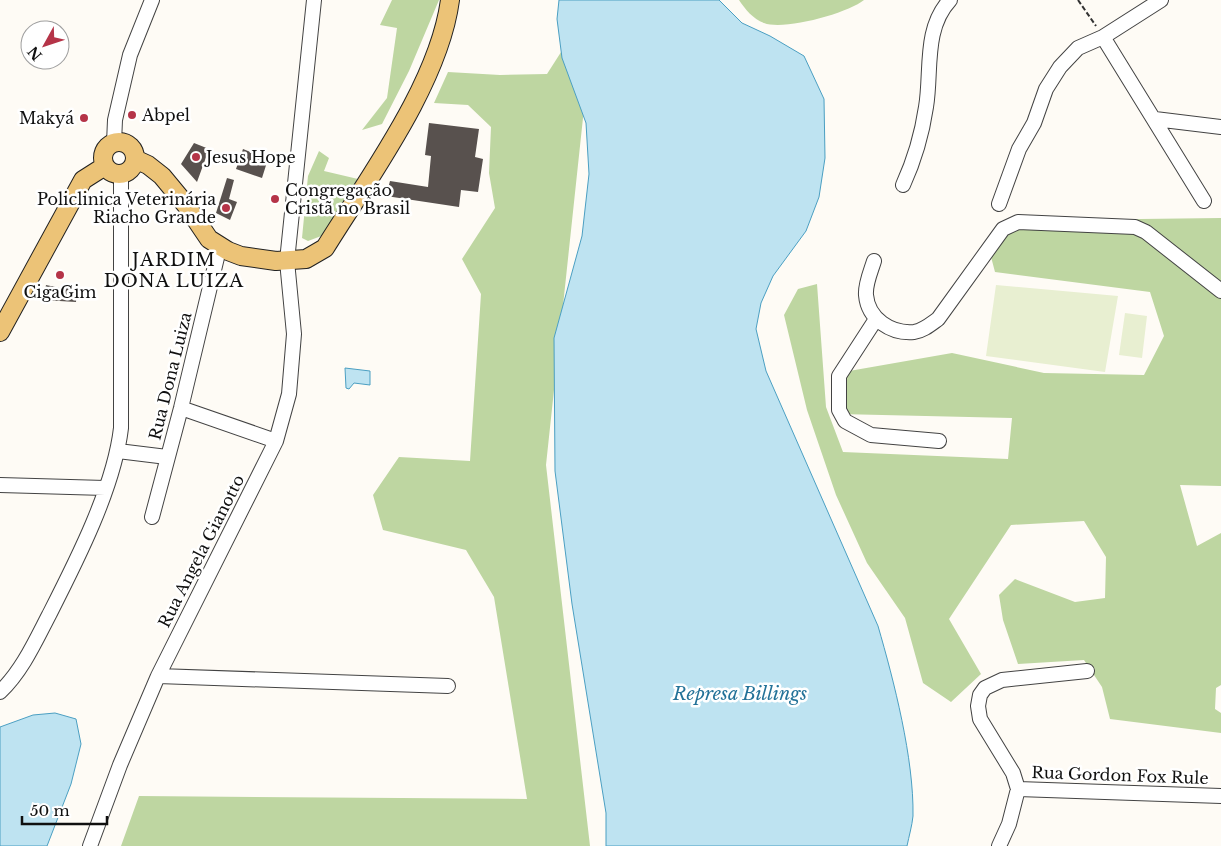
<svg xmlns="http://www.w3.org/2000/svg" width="1221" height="846" font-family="'Libre Baskerville',serif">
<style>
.forest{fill:#bed6a1}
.pitch{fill:#e8efd1}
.water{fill:#bee3f1;stroke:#4b9fc2}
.building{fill:#58514e}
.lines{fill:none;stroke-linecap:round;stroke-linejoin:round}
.minor-casing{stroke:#434343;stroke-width:16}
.major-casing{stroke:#212121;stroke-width:20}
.path{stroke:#323232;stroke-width:2;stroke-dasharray:5 2.5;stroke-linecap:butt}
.minor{stroke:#fff;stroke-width:14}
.major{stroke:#ecc377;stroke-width:18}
.poi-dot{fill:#b53448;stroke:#fff;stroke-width:2}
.labels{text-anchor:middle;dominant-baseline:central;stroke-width:5;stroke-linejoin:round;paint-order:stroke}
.poi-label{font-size:16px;fill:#101010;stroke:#fff;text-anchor:start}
.street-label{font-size:16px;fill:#101010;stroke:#fff}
.neighbourhood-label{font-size:18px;letter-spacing:1px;fill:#101010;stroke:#fff}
.water-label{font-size:18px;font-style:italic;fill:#237298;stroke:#fff}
</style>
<rect width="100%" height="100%" fill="#fefbf5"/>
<path class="forest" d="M392,0H439L409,71L382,124L362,130L387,98L397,28L380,25Z
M739,0H864C848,13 784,31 764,23C753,19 745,9 739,0Z
M563,49L588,71L546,465L590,846H121L139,796L527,799L494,597L466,550L383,530L373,495L399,457L470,461L481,294L462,259L495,208L489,173L491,127L468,105L434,103L448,72L500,75L547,74Z
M319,151L329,158L324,171L358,179L324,235L308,241L302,238L308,176Z
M1221,218V486L1180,485L1197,546L1221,533V685L1216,688L1215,709L1221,713V733L1110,719L1102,687L1084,660L1018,664L1003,620L999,595L1015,579L1075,602L1105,598L1106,557L1084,521L1011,525L949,619L981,674L951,702L923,683L905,618L867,563L836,495L807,410L784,315L798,289L817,284L826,407L843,452L1008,459L1012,418L839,414L832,374L952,353L1044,373L1144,375L1164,336L1150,292L995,272L990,253L1006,233L1019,225L1140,219Z"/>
<path class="pitch" d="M996,285L1118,296L1105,372L986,356Z
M1125,313L1147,316L1142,358L1119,355Z"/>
<path class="water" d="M559,0H719L742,23L770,36L804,56L824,99L825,158L819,197L806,231L773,276L761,303L756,329L766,371L878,626C894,681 914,759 913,816C912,826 909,836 907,846H606V813L572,604L555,471L554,338L582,236L589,174L586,123L562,58L557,19Z
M345,368L370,371V385L354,383L349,389L346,388Z
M55,713L76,719L81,744L71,784L47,846H0V727L33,715Z"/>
<path class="building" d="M429,123L479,129L475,157L483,159L478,192L461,190L459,207L386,196L390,181L428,187L431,156L425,155Z
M194,143L209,149L197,182L181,164Z
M243,149L268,159L262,178L236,169Z
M227,178L234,180L229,199L237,202L230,220L216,213Z
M46,285L60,288H77L76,302L43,300Z"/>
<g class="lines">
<g class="minor-casing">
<path id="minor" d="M1103,37L1204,201
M1155,119L1221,127
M114,143L115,120L130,55L152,0
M903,185C914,161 922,134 926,107C932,72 923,29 950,0
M999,204L1019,149L1034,123L1046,89L1060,67L1078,48L1103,37L1161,0
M874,261C871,271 865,284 866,295C868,319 891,334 914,332C923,331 931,324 938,319L1003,229L1018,222L1135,227L1146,232L1221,291
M876,319L839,376V410L845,421L871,435L939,441
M181,408L276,441
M118,451L167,457
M0,485L105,488
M152,517L181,408L220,245
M158,676L448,686
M0,692C22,671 35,642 49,615C76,562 114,488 121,428V174
M1018,789L1221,796
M90,846L120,765L158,676L276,441L289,394L294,334L287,261L314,0
M999,846L1009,824L1018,789L1013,773L980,719L978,706L980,695L985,688L1002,680L1087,671"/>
</g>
<g class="major-casing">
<path id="major" d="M103 158a16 16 0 1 1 32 0a16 16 0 1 1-32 0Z
M135,159L148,165L162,176L186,205L209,239L228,251L241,256L276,261L306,259L325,248C369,177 439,83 450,0
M0,332L83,180L105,166"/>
</g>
<path class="path" d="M1078,0L1096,26"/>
<use href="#minor" class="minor"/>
<use href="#major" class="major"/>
</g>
<g class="poi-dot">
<circle cx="132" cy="115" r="5"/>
<circle cx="84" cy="118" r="5"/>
<circle cx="196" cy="157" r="5"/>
<circle cx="275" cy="199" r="5"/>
<circle cx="226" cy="208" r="5"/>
<circle cx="60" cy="275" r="5"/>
</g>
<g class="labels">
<g class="poi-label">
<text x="142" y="115">Abpel</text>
<text x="74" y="118" text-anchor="end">Makyá</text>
<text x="206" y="157">Jesus Hope</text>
<text x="285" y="190">Congregação<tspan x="285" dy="18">Cristã no Brasil</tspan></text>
<text x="216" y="199" text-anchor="end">Policlinica Veterinária<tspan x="216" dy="18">Riacho Grande</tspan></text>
<text x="60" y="292" text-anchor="middle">CigaGim</text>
</g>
<g class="street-label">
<text transform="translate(170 376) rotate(-76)">Rua Dona Luiza</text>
<text transform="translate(201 551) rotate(-63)">Rua Angela Gianotto</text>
<text transform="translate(1120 775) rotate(2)">Rua Gordon Fox Rule</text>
</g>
<g class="neighbourhood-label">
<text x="174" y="260">JARDIM<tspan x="174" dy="21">DONA LUIZA</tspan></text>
</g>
<g class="water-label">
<text x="740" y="694">Represa Billings</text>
</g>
</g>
<g transform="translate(45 45) rotate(230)"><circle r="24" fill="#ffffff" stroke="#9f9f9f"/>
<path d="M0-4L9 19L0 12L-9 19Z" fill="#b53448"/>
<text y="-8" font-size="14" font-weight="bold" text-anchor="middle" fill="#101010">N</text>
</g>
<path d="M22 816v8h85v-8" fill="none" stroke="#101010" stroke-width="2.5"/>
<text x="30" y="816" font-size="15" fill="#101010" stroke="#ffffff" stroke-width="4" paint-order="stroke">50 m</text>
</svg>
